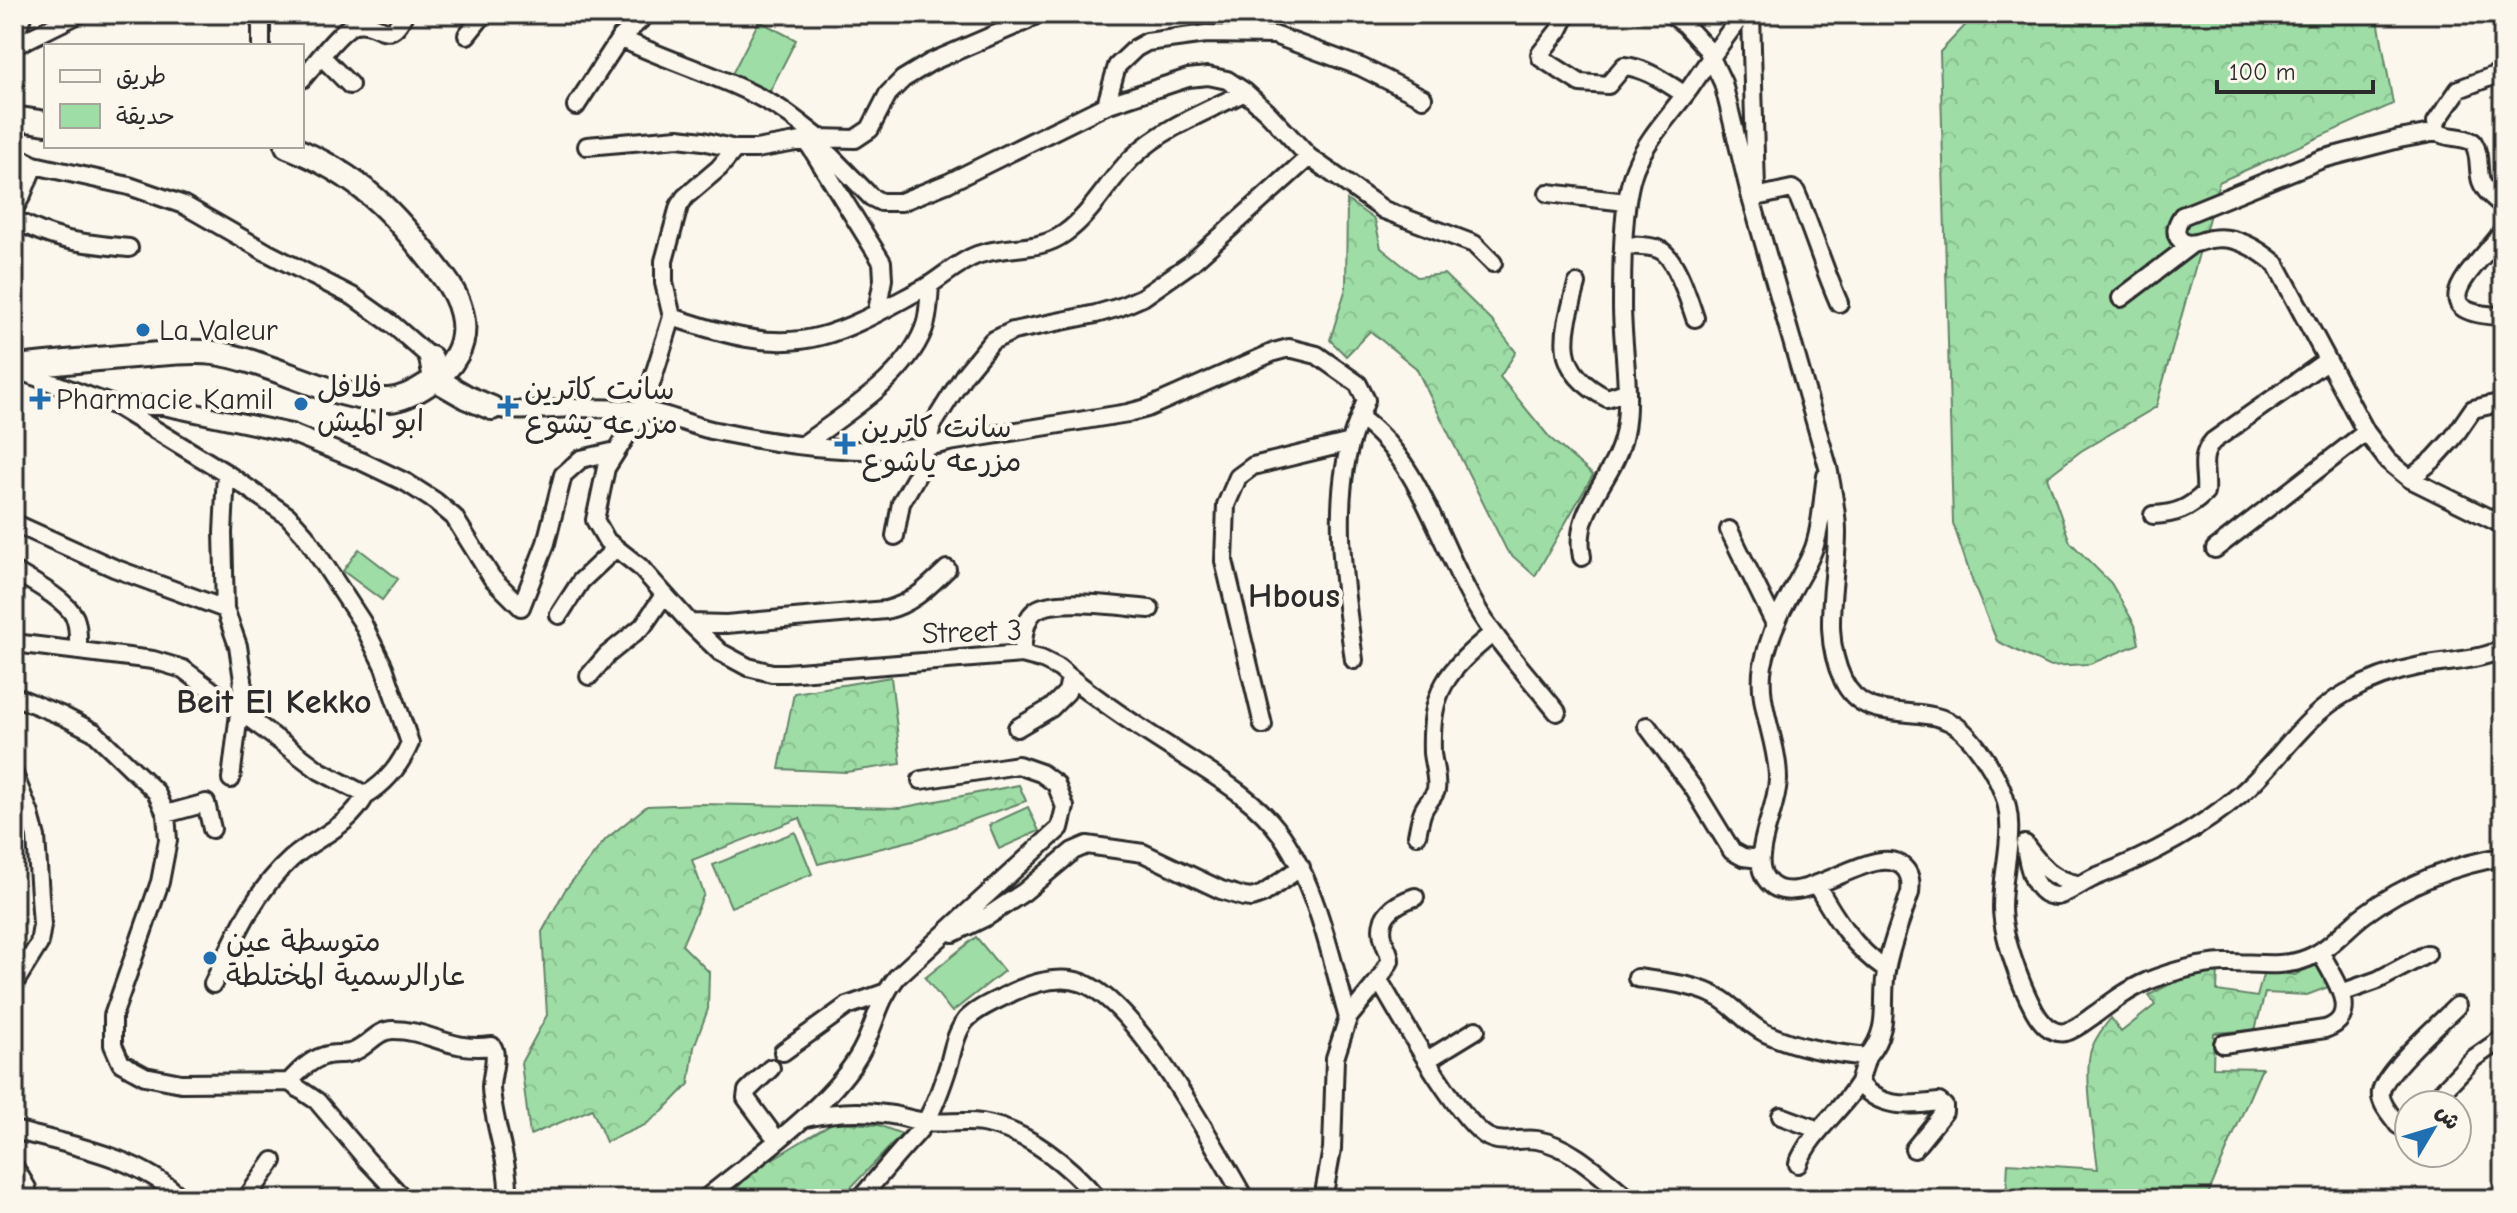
<svg xmlns="http://www.w3.org/2000/svg" width="2517" height="1213" font-family="'Comic Neue','Playpen Sans Arabic',sans-serif">
<style>
.green{fill:#9edea6;stroke:#648468;stroke-width:2}
.forest{fill:url(#forest-crowns);stroke:#648468;stroke-width:2}
.lines{fill:none;stroke-linecap:round;stroke-linejoin:round}
.minor-casing{stroke:#2b2b2b;stroke-width:22}
.highway-casing{stroke:#2b2b2b;stroke-width:28}
.minor{stroke:#fbf7ec;stroke-width:16}
.highway{stroke:#fbf7ec;stroke-width:22}
.poi-dot{fill:#1f6fb2;stroke:#fbf7ec;stroke-width:3}
.labels{text-anchor:middle;dominant-baseline:central;stroke-width:8;stroke-linejoin:round;paint-order:stroke}
.poi-label{font-size:30px;fill:#2b2b2b;stroke:#fbf7ec;text-anchor:start}
.street-label{font-size:30px;fill:#2b2b2b;stroke:#fbf7ec}
.quarter-label{font-size:34px;font-weight:bold;fill:#2b2b2b;stroke:#fbf7ec}
</style>
<defs>
<pattern id="forest-crowns" width="20" height="18" patternUnits="userSpaceOnUse" patternTransform="scale(2)"><rect width="20" height="18" fill="#9edea6"/><path d="M2 6a3 3 0 1 1 6 0M12 15a3 3 0 1 1 6 0" fill="none" stroke="#88bf8f"/></pattern>
</defs>
<rect width="100%" height="100%" fill="#fbf7ec"/>
<filter id="ink" filterUnits="userSpaceOnUse"><feTurbulence type="fractalNoise" baseFrequency=".0125" numOctaves="2"/><feDisplacementMap in="SourceGraphic" scale="16" xChannelSelector="R" yChannelSelector="G"/><feConvolveMatrix kernelMatrix="1 2 1 2 8 2 1 2 1" color-interpolation-filters="sRGB"/></filter>
<g filter="url(#ink)">
<path class="green" d="M759,21L796,40L769,93L732,74Z
M359,549L398,579L382,600L343,571Z
M1028,807L1039,831L999,849L989,825Z
M795,832L812,874L731,907L713,865Z
M976,937L1004,971L952,1012L925,978Z"/>
<path class="forest" d="M1976,14H2377L2393,104L2219,182L2156,407L2081,451L2047,477L2070,542L2111,583L2135,625L2139,644L2090,664L2048,666L1997,641L1974,586L1953,523L1940,52Z
M1347,200L1375,220L1381,248L1417,277L1444,274L1492,321L1516,352L1500,377L1550,438L1593,475L1535,576L1507,551L1416,368L1370,331L1346,356L1330,340L1346,288Z
M891,677L901,764L846,772L779,769L794,693Z
M1019,785L1026,801L918,839L818,864L800,818L692,860L704,894L682,945L709,972L708,1009L694,1047L689,1084L663,1111L645,1125L606,1142L592,1109L530,1135L521,1063L547,1015L542,932L565,890L606,839L647,806L700,804L900,808Z
M2319,962L2331,986L2307,995L2265,993L2255,1030L2214,1033L2213,1067L2262,1068L2206,1199H2006L2008,1163L2098,1169C2095,1142 2083,1073 2091,1050C2095,1038 2103,1028 2111,1018L2121,1032L2155,1005L2149,995L2184,977L2218,968L2217,991L2257,997L2264,971L2295,975Z
M834,1122L878,1125L902,1134L840,1199H727L754,1170Z"/>
<g class="lines">
<g class="minor-casing">
<path id="minor" d="M257,14L261,26V46
M647,14L620,38C672,63 729,78 779,108C793,117 806,128 819,138
M1567,14L1559,30L1540,54L1541,58L1580,83L1608,85L1624,66C1647,68 1666,83 1684,94
M1671,14L1685,25L1707,49L1723,83L1751,198L1828,467C1832,488 1837,510 1837,532C1837,583 1820,632 1843,680C1864,725 1914,704 1950,722C1970,732 1993,768 2001,788C2019,828 2002,865 2002,907C2002,935 2020,984 2034,1010C2040,1021 2051,1035 2066,1032C2077,1029 2088,1019 2097,1013C2113,1001 2129,989 2148,981C2171,972 2199,964 2224,963C2251,962 2282,969 2308,958C2330,949 2346,928 2365,914C2404,885 2455,864 2503,857
M1751,14L1756,190
M467,35L484,14
M14,38L23,14
M14,46L79,14
M322,57L350,85
M302,79C314,66 340,28 356,24C378,19 389,48 404,14
M1106,105L1117,66L1136,48L1147,42L1206,34L1274,35L1361,67L1423,98
M576,106L620,38
M2437,132L2436,122L2459,89L2503,72
M814,139L871,197L881,202H901L948,183L1106,105L1188,78L1208,76L1227,80L1245,92L1267,112L1309,157L1190,264L1143,297L1120,307L1096,314L1013,331L992,341L964,375L932,426L921,468L901,503L895,536
M808,143L882,262L883,279L877,311
M587,146L678,138L703,141L735,149H756L819,138L855,139L870,129L888,94L903,79L931,62L1026,21L1037,14
M735,149L719,168L685,197L679,206L664,261V283L672,317L643,410L606,468L595,520L607,541L640,567L690,623L720,652L748,667L772,673H786L1022,654L1041,659L1059,668C1094,698 1135,725 1173,749C1211,774 1255,797 1282,836C1316,885 1332,960 1348,1018
M14,155L34,165L129,186L184,205L266,252L354,297L392,324L431,358
M1309,157L1384,210L1474,244L1493,263
M1548,193L1626,202
M1751,198L1792,189L1796,192C1812,229 1823,267 1839,303
M2503,206C2495,199 2485,192 2481,181C2477,168 2481,155 2473,142C2460,135 2448,139 2437,132L2399,139L2322,159L2182,216C2175,226 2173,237 2185,243C2194,246 2202,240 2211,239C2236,235 2258,249 2276,264L2366,432L2388,461L2410,479L2503,525
M14,209L22,195L34,165
M14,219C56,242 83,243 129,248
M2503,231C2480,265 2413,314 2503,316
M1625,245C1635,246 1648,245 1658,249C1676,255 1689,301 1695,318
M1577,284C1563,335 1551,370 1607,398L1625,392
M2121,298L2192,244
M672,317C720,333 770,350 821,336C856,327 893,304 926,287C943,277 958,262 977,255C1007,244 1038,253 1065,233C1093,213 1109,179 1134,156C1164,127 1208,111 1245,92
M14,369L116,406L226,473L288,516L305,535L362,622L384,667L410,743C400,766 387,782 366,795L320,771L183,669L153,660L14,643
M116,406H163L291,433L363,462L407,483L435,501L454,517L492,578L521,607L546,543L563,475L581,459L616,451
M492,408C518,413 546,409 572,408C594,408 617,408 640,410C664,413 687,424 711,430C780,445 880,460 949,442L1128,413L1147,408L1274,352L1289,348L1317,355L1358,384L1366,400C1361,414 1355,427 1351,441C1331,509 1345,592 1354,660
M1360,418C1421,462 1438,542 1475,605C1497,643 1529,677 1557,712
M803,445C844,414 911,375 926,322C929,310 929,297 930,285
M2410,479L2434,459L2453,438L2473,409L2503,402
M2153,515C2176,514 2188,509 2205,493C2207,472 2198,458 2213,441L2326,361
M14,523L114,568L225,609L238,646L243,680L231,779
M1729,530L1775,624
M2215,549L2366,432
M1582,557C1572,508 1615,479 1624,434C1632,398 1622,344 1622,306C1622,269 1622,201 1635,168C1647,138 1671,114 1690,88C1707,63 1724,38 1743,14
M14,571C31,581 67,600 75,618C79,628 78,639 78,650
M225,609L223,533L226,473
M559,615L581,581L616,548
M690,623L726,624L886,610C912,604 928,587 947,569
M1022,654C1023,640 1024,616 1038,609C1061,597 1124,607 1150,609
M589,676L607,655L643,626L664,595
M14,696L63,716L94,732L156,792L166,814L168,840L160,882L113,1016V1045L121,1063L145,1076L181,1083L289,1082L317,1101L367,1160L404,1199
M1263,725L1224,561L1226,505L1238,477L1253,466L1351,442
M1647,726L1694,789L1732,851L1743,857L1760,859
M1017,728L1051,708L1067,692L1070,678
M14,774L30,814L36,837L42,925L39,944L14,984
M166,814L206,803L212,829
M1417,835C1419,827 1420,818 1423,811C1426,803 1434,797 1436,790C1438,779 1433,763 1432,753C1430,690 1446,672 1493,633
M2025,844C2027,861 2033,897 2057,896C2063,896 2086,881 2095,877C2148,857 2198,831 2242,793C2278,762 2303,717 2346,693C2369,680 2395,671 2420,666C2449,661 2476,661 2503,649
M2026,846C2041,866 2052,879 2077,884
M1816,884C1835,918 1854,948 1886,970
M953,933L988,916L1024,892L1073,851L1087,845L1143,853L1221,890L1244,897L1252,898L1263,894L1301,867
M1637,978C1664,982 1698,984 1721,999C1737,1009 1747,1024 1765,1033C1797,1048 1832,1053 1867,1057C1893,1026 1879,1001 1887,966C1892,941 1902,917 1910,893C1911,884 1911,877 1906,870C1878,833 1795,921 1766,879C1761,872 1760,864 1761,856C1763,829 1777,806 1778,779C1778,740 1756,704 1763,665C1768,641 1777,618 1789,597C1797,580 1808,565 1814,548C1822,525 1822,500 1826,476
M1379,980L1390,961C1390,952 1386,949 1384,941C1376,916 1394,904 1415,897
M213,984C234,939 253,893 291,859C318,835 346,830 366,795
M2341,993L2378,980L2427,954
M2223,1044L2325,1029C2364,1016 2332,975 2320,952
M783,1052L847,1006L884,993
M1867,1057L1859,1082C1878,1109 1909,1106 1939,1102L1944,1106V1112L1914,1149
M1427,1060L1476,1030
M771,1068L747,1091L746,1098L777,1140
M289,1082C299,1071 310,1060 324,1056C333,1053 341,1055 349,1053C366,1050 375,1030 393,1030C430,1030 449,1052 492,1046C499,1055 491,1075 491,1088C493,1125 510,1161 508,1199
M2429,1105L2474,1058L2503,1038
M1781,1116L1819,1130
M806,1118C831,1112 858,1110 885,1114C899,1115 913,1121 927,1122C945,1124 964,1120 982,1123C1027,1130 1070,1166 1098,1199
M2409,1123L2402,1127L2398,1125C2392,1116 2379,1103 2381,1092C2383,1073 2441,1022 2457,1006
M14,1130C70,1145 141,1157 182,1199
M1798,1164C1811,1131 1841,1112 1859,1082
M14,1166L27,1188L28,1199
M246,1199L273,1161
M705,1199C751,1161 824,1110 856,1060C874,1034 875,1004 897,977L1060,828L1065,807L1056,784L1041,773L1018,765L921,780
M860,1199C875,1181 891,1162 907,1144C913,1137 922,1129 926,1121C936,1104 943,1083 949,1064C953,1049 956,1032 966,1020C978,1007 998,1000 1013,992C1035,982 1060,975 1083,983C1138,1004 1214,1146 1245,1199
M1323,1199L1332,1149L1335,1058L1348,1018L1379,980C1399,1014 1458,1121 1488,1137C1504,1145 1520,1137 1537,1140C1572,1146 1602,1177 1629,1199"/>
</g>
<g class="highway-casing">
<path id="highway" d="M14,118L46,123
M431,358L435,379L468,398L492,408
M14,367C58,363 103,358 147,355C169,353 192,350 214,353C269,360 336,402 389,400C403,399 416,392 428,384C440,377 450,367 457,354C471,328 460,298 443,276C396,214 361,175 287,146"/>
</g>
<use href="#minor" class="minor"/>
<use href="#highway" class="highway"/>
</g>
</g>
<g class="poi-dot">
<circle cx="143" cy="330" r="8"/>
<path d="M36 387h8v8h8v8h-8v8h-8v-8h-8v-8h8z"/>
<circle cx="301" cy="404" r="8"/>
<path d="M504 394h8v8h8v8h-8v8h-8v-8h-8v-8h8z"/>
<path d="M841 432h8v8h8v8h-8v8h-8v-8h-8v-8h8z"/>
<circle cx="210" cy="958" r="8"/>
</g>
<g class="labels">
<g class="poi-label">
<text x="159" y="330">La Valeur</text>
<text x="317" y="387">فلافل<tspan x="317" dy="34">ابو الميش</tspan></text>
<text x="524" y="389">سانت كاترين<tspan x="524" dy="34">مزرعه يشوع</tspan></text>
<text x="56" y="399">Pharmacie Kamil</text>
<text x="861" y="427">سانت كاترين<tspan x="861" dy="34">مزرعه ياشوع</tspan></text>
<text x="226" y="941">متوسطة عين<tspan x="226" dy="34">عارالرسمية المختلطة</tspan></text>
</g>
<g class="street-label">
<text transform="translate(972 632) rotate(-2)">Street 3</text>
</g>
<g class="quarter-label">
<text x="1294" y="596">Hbous</text>
<text x="274" y="702">Beit El Kekko</text>
</g>
</g>
<rect width="2517" height="1213" fill="none" stroke="#fbf7ec" stroke-width="48"/>
<rect x="24" y="24" width="2469" height="1165" fill="none" stroke="#2b2b2b" stroke-width="3" filter="url(#ink)"/>
<rect x="44" y="44" width="260" height="104" fill="#fbf7ec" stroke="#a8a59f" stroke-width="2"/>
<rect x="60" y="70" width="40" height="12" fill="#fbf7ec" stroke="#a8a59f" stroke-width="2"/>
<text x="116" y="84" font-size="24" fill="#2b2b2b">طريق</text>
<rect x="60" y="104" width="40" height="24" fill="#9edea6" stroke="#a8a59f" stroke-width="2"/>
<text x="116" y="124" font-size="24" fill="#2b2b2b">حديقة</text>
<g transform="translate(2433 1129) rotate(52)"><circle r="38" fill="#fbf7ec" stroke="#a8a59f" stroke-width="2"/>
<path d="M0-6L14 30L0 20L-14 30Z" fill="#1f6fb2"/>
<text y="-12" font-size="22" font-weight="bold" text-anchor="middle" fill="#2b2b2b">ش</text>
</g>
<path d="M2217 80v12h156v-12" fill="none" stroke="#2b2b2b" stroke-width="4"/>
<text x="2229" y="80" font-size="24" fill="#2b2b2b" stroke="#fbf7ec" stroke-width="6" paint-order="stroke">100 m</text>
</svg>
